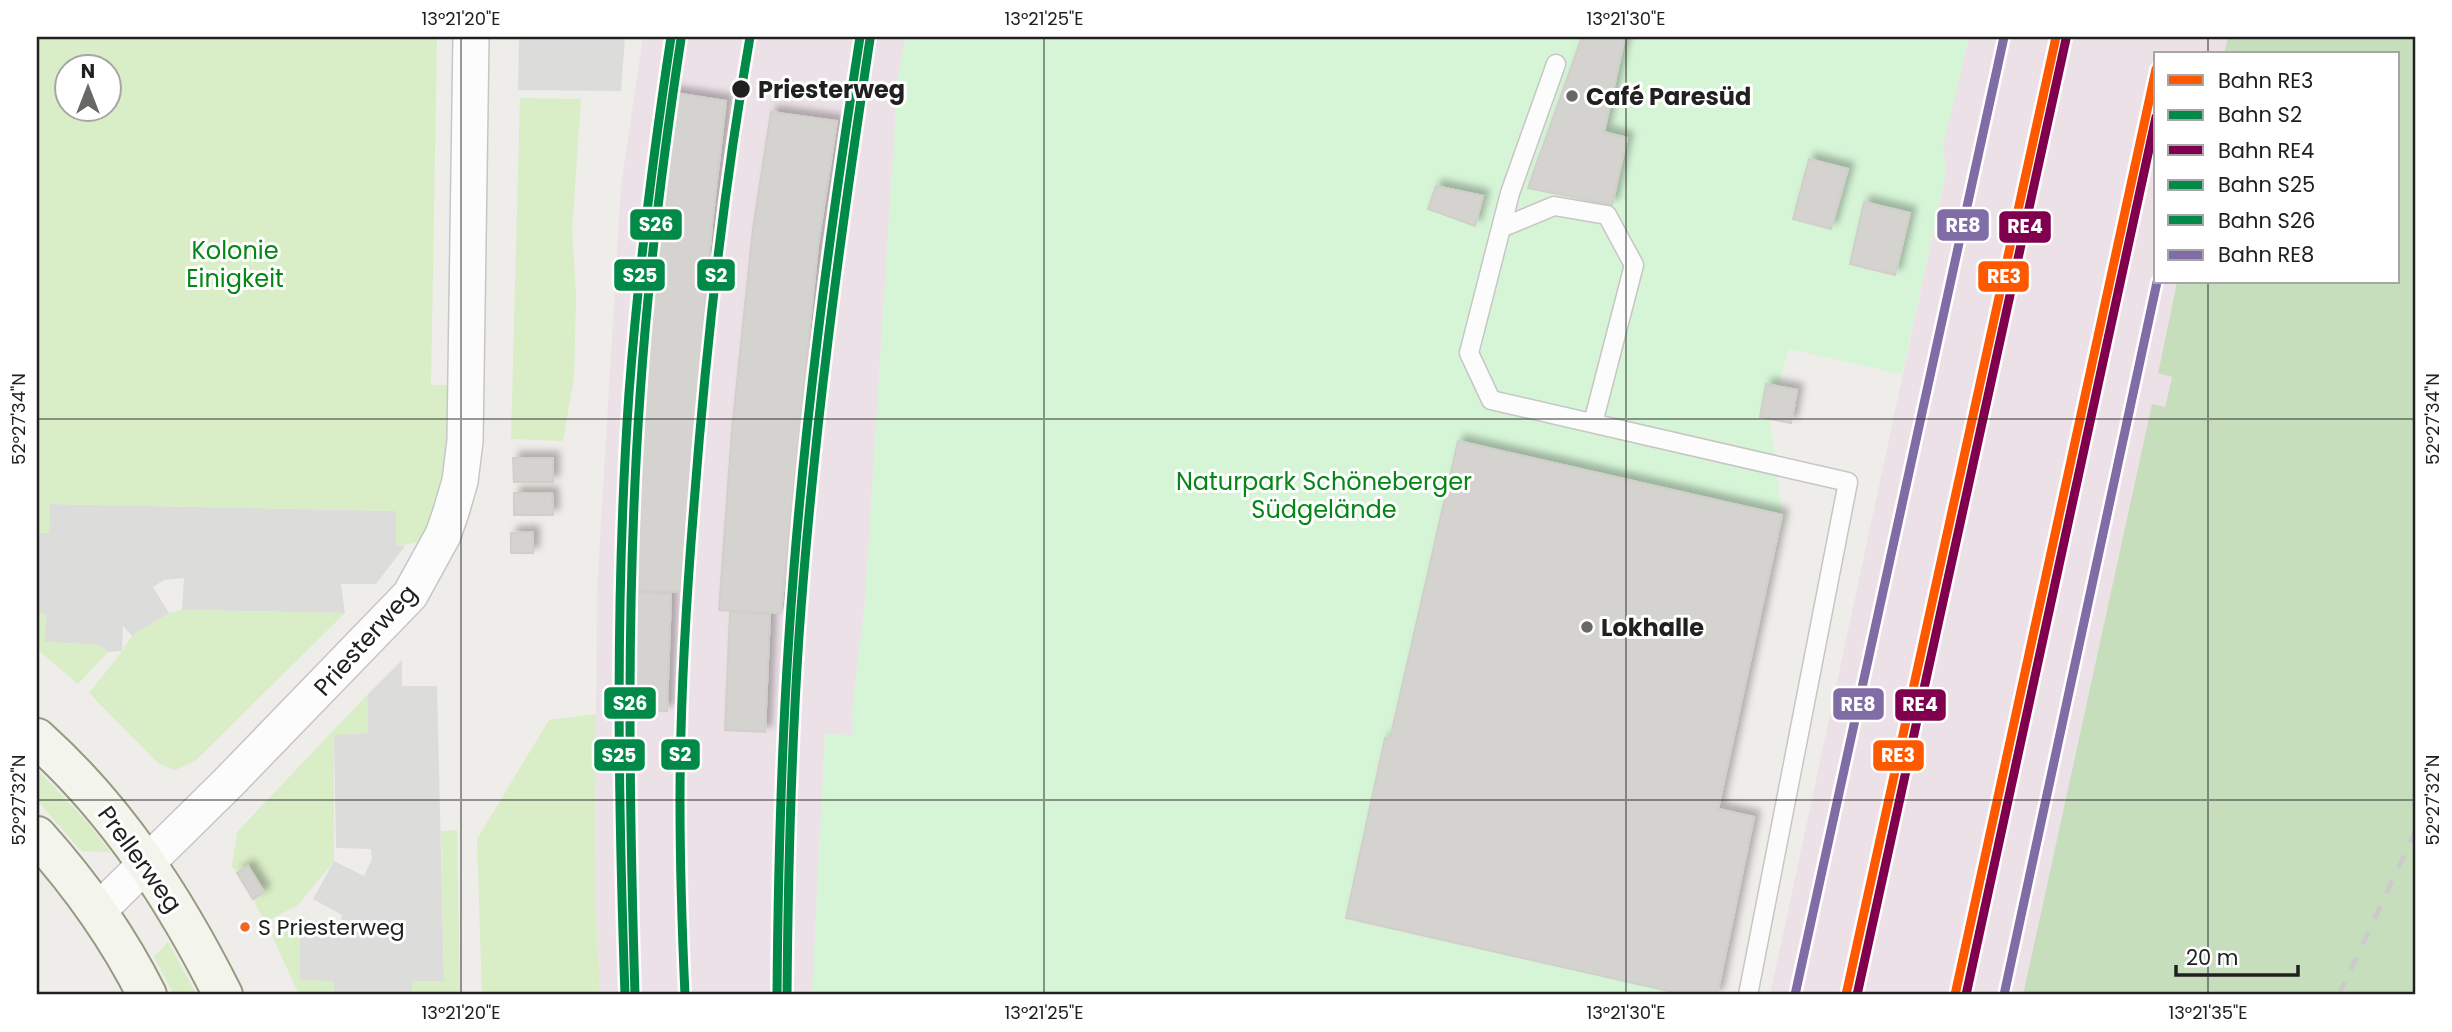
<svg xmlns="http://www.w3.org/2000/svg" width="2452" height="1032" font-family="Poppins,sans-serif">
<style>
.industrial{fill:#ece1e7}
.religious{fill:#dcdcda}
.grass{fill:#d9edc6;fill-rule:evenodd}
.forest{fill:#c7debd}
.park{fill:#d6f5d7}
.building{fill:#d5d3d0;stroke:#d2cfca;stroke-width:2;filter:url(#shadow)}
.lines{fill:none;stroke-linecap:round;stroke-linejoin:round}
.lane-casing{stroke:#c7c6c5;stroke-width:21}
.street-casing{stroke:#c7c6c5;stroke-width:38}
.secondary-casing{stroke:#96997f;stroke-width:42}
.lane{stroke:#fcfcfc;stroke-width:18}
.street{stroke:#fcfcfc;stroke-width:35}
.secondary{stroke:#f3f4ec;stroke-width:38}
.rail{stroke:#cbcbca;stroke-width:5;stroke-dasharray:14 14;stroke-linecap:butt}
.rail-1-casing{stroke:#fff;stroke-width:14}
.rail-2-casing{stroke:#fff;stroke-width:14}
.rail-3-casing{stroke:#fff;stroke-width:14}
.rail-4-casing{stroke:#fff;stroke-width:14}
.rail-5-casing{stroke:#fff;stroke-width:14}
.rail-6-casing{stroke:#fff;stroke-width:14}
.rail-1{stroke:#ff5900;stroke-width:9}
.rail-2{stroke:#018a47;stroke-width:9}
.rail-3{stroke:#80004d;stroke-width:9}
.rail-4{stroke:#018a47;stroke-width:9}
.rail-5{stroke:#018a47;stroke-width:9}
.rail-6{stroke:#816da6;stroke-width:9}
.ticks{fill:none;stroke:#202020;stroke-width:2;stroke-opacity:0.45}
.stop-dot{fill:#202020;stroke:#fff;stroke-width:2.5}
.poi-dot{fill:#686866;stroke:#fff;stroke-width:2.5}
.bus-dot{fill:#f26522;stroke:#fff;stroke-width:2.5}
.labels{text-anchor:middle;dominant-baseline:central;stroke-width:6;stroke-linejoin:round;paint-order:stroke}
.bus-label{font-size:22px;fill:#202020;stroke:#fff;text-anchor:start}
.stop-label{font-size:24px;font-weight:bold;fill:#202020;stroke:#fff;text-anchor:start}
.poi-label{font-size:24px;font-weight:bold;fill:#202020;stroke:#fff;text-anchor:start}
.park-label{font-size:24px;fill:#068616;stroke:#fff}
.street-label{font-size:24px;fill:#202020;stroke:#fff}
.line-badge{stroke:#fff;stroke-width:2.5}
.badge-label{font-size:19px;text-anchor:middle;font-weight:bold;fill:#fff}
.neatline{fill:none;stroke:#202020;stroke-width:2.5}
.ticks-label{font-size:18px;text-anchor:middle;fill:#202020}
</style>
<defs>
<filter id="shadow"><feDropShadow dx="6" dy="-6" stdDeviation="3.5" flood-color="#0004"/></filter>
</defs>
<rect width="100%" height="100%" fill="#eeede9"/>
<path class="industrial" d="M643,37H906L898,76L865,600L852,713L854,736L825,734L812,995H600L595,887L597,590L621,186Z
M1969,37H2228L2224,54H2156V282H2177L2158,373L2172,376L2165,407L2152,405L2023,995H1770L1946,173L1943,146Z"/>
<path class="religious" d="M519,37H625L621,91L518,90Z
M49,504L397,511L396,545L405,546L376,584H341L345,613L182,610L184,578L164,580L153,587L169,613L132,636L123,626L122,651L108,652L100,645L44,642L46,614L37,613V533L49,532Z
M402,660V686H437L444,981L412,982V995H334L333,981H300L299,920L341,922L342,915L313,899L334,861L364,876L372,859L371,849L336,848L334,734L368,733V694Z"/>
<path class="grass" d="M37,37H437L431,385H449L444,474L433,511L419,542L396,546V511L50,504L49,533H37ZM66,66H108V108H66Z
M520,98L581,99L572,231L576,296L574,378L563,441L511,439Z
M182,610L345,613L195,761L175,770L159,764L89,693L117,658L132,636L169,613Z
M37,613L46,614L45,642L100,645L108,652L78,684L37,649Z
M368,694V733L334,735V861L298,905L265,922L253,899L264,892L248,866L237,873L232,866L237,832Z
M596,714L595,887L600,995H482L477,839L549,720Z
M37,769L88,823L110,852L81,851L37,800Z
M457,830L460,995H412V981H444L441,831Z
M299,920L300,980L333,981L334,995H299L272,935Z
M168,942L197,995H174L154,957Z"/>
<path class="forest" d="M2228,37H2415V995H2023L2152,404L2165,407L2172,377L2158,373L2177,282H2398V54H2224Z"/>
<path class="park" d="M906,37H1969L1943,146L1946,173L1902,374L1788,349L1770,424L1782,515L1718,808L1754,817L1717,995H812L825,734L853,735L852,713L865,600L898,76Z"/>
<path class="building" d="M1582,37H1625L1604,132L1627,138L1612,205L1528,188Z
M669,92L726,101L712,224L680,592L626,590L634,412L640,338L650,233Z
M771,112L837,121L818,245L781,613L719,610L732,430L753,229Z
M1809,159L1848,169L1831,229L1793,219Z
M1436,186L1483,196L1475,226L1428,209Z
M1864,202L1910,213L1895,275L1850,264Z
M1766,384L1797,390L1791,423L1760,417Z
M1458,441L1782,515L1718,809L1754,817L1717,995H1686L1346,918L1385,738L1390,739Z
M513,458H553V482H514Z
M514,493H552L553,515H514Z
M533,532V553H511V533Z
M631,592L671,594L667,711L627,710Z
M730,612L770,614L765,732L725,730Z
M248,866L264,892L253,899L237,873Z"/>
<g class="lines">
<g class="lane-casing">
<path id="lane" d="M1501,228L1510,193L1556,64
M1593,423L1634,265L1607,215L1554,206L1501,228L1469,353L1491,400L1848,482L1748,995"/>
</g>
<g class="street-casing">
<path id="street" d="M98,911L228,783L410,595L443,535L451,512L460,481L465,441L471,37"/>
</g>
<g class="secondary-casing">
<path id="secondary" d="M37,738C117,810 175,899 223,995
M37,836C81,885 118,937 147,995"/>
</g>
<use href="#lane" class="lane"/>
<use href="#street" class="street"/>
<use href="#secondary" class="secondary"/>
<path class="rail" d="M2339,995L2415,832"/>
<g class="rail-1-casing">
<path id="rail-1" d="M1846,995L2056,37
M1955,995L2156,69"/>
</g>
<g class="rail-2-casing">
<path id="rail-2" d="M685,995C682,930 680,865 680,800C680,701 686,602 694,504C706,347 723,192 750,37"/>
</g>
<g class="rail-3-casing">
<path id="rail-3" d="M1857,995L2066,39
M1966,995L2156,117"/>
</g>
<g class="rail-4-casing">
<path id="rail-4" d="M625,995C618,795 615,594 629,393C638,274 653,156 671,37
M777,995C778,875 781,755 789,636C802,435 829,236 860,37"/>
</g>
<g class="rail-5-casing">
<path id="rail-5" d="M635,995C629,795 626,596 640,396C648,276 663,157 681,39
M787,995C788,875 791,756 799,636C813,436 840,237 870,39"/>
</g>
<g class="rail-6-casing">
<path id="rail-6" d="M1795,995L2004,37
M2004,995L2157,282"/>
</g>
<use href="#rail-1" class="rail-1"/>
<use href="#rail-2" class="rail-2"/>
<use href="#rail-3" class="rail-3"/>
<use href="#rail-4" class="rail-4"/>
<use href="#rail-5" class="rail-5"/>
<use href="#rail-6" class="rail-6"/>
</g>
<path class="ticks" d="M461,37V995M1044,37V995M1626,37V995M2208,37V54M37,38H2415M2208,282V995M37,419H2415M37,800H2415"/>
<circle class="stop-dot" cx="741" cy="89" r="10"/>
<g class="poi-dot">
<circle cx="1572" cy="96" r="7"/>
<circle cx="1587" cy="627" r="7"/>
</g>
<circle class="bus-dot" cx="245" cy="927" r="6"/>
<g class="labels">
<g class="bus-label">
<text x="258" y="927">S Priesterweg</text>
</g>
<g class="stop-label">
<text x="758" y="89">Priesterweg</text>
</g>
<g class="poi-label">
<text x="1586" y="96">Café Paresüd</text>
<text x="1601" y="627">Lokhalle</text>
</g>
<g class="park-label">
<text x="235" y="250">Kolonie<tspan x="235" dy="28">Einigkeit</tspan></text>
<text x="1324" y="481">Naturpark Schöneberger<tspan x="1324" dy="28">Südgelände</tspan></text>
</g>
<g class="street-label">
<text transform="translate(365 640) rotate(-48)">Priesterweg</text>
<text transform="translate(140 859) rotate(54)">Prellerweg</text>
</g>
</g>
<g class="line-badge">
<rect x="629" y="208" width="54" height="33" rx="7" fill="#018a47"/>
<rect x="1936" y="208" width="54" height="34" rx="7" fill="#816da6"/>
<rect x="1998" y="210" width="54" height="34" rx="7" fill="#80004d"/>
<rect x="696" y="258" width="40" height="34" rx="7" fill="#018a47"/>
<rect x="613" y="258" width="53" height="34" rx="7" fill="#018a47"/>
<rect x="1977" y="260" width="53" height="33" rx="7" fill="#ff5900"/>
<rect x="603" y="686" width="54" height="34" rx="7" fill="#018a47"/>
<rect x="1832" y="687" width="53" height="34" rx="7" fill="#816da6"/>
<rect x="1894" y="688" width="53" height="34" rx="7" fill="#80004d"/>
<rect x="660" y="738" width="41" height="33" rx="7" fill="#018a47"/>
<rect x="593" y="738" width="53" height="34" rx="7" fill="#018a47"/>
<rect x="1872" y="739" width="53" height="33" rx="7" fill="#ff5900"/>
</g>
<g class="badge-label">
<text x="656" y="231">S26</text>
<text x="1963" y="232">RE8</text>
<text x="2025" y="233">RE4</text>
<text x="716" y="282">S2</text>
<text x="640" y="282">S25</text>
<text x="2004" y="283">RE3</text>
<text x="630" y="710">S26</text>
<text x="1858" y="711">RE8</text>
<text x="1920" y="711">RE4</text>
<text x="680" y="761">S2</text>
<text x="619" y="762">S25</text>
<text x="1898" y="762">RE3</text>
</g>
<rect width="2452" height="1032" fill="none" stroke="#ffffff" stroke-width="77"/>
<rect x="2154" y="52" width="245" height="231" fill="#ffffff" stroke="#a6a6a6" stroke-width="2"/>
<rect x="2168" y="75" width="35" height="10" fill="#ff5900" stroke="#a6a6a6" stroke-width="2"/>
<text x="2218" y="88" font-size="21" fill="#202020">Bahn RE3</text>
<rect x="2168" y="110" width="35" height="10" fill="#018a47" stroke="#a6a6a6" stroke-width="2"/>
<text x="2218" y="122" font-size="21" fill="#202020">Bahn S2</text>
<rect x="2168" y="145" width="35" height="10" fill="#80004d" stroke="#a6a6a6" stroke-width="2"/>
<text x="2218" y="158" font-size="21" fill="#202020">Bahn RE4</text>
<rect x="2168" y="180" width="35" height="10" fill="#018a47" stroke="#a6a6a6" stroke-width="2"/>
<text x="2218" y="192" font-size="21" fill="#202020">Bahn S25</text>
<rect x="2168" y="215" width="35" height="10" fill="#018a47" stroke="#a6a6a6" stroke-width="2"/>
<text x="2218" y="228" font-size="21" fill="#202020">Bahn S26</text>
<rect x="2168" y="250" width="35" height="10" fill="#816da6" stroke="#a6a6a6" stroke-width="2"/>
<text x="2218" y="262" font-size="21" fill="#202020">Bahn RE8</text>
<g transform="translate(88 88)"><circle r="33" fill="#ffffff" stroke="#a6a6a6" stroke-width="2"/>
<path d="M0-5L12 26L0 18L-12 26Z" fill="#686866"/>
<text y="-10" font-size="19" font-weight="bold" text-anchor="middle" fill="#202020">N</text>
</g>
<path d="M2176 965v10h122v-10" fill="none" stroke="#202020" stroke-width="3.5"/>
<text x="2186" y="965" font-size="21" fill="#202020" stroke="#ffffff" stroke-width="5" paint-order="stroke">20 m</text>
<rect x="38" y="38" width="2376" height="955" class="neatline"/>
<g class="ticks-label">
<text x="461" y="25">13°21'20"E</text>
<text x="1044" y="25">13°21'25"E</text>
<text x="1626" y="25">13°21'30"E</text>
<text transform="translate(19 419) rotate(-90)" y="6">52°27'34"N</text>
<text transform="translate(2433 419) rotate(-90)" y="6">52°27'34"N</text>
<text transform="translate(19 800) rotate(-90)" y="6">52°27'32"N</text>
<text transform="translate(2433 800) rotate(-90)" y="6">52°27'32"N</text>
<text x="461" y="1019">13°21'20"E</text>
<text x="1044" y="1019">13°21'25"E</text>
<text x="1626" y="1019">13°21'30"E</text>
<text x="2208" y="1019">13°21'35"E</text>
</g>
</svg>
